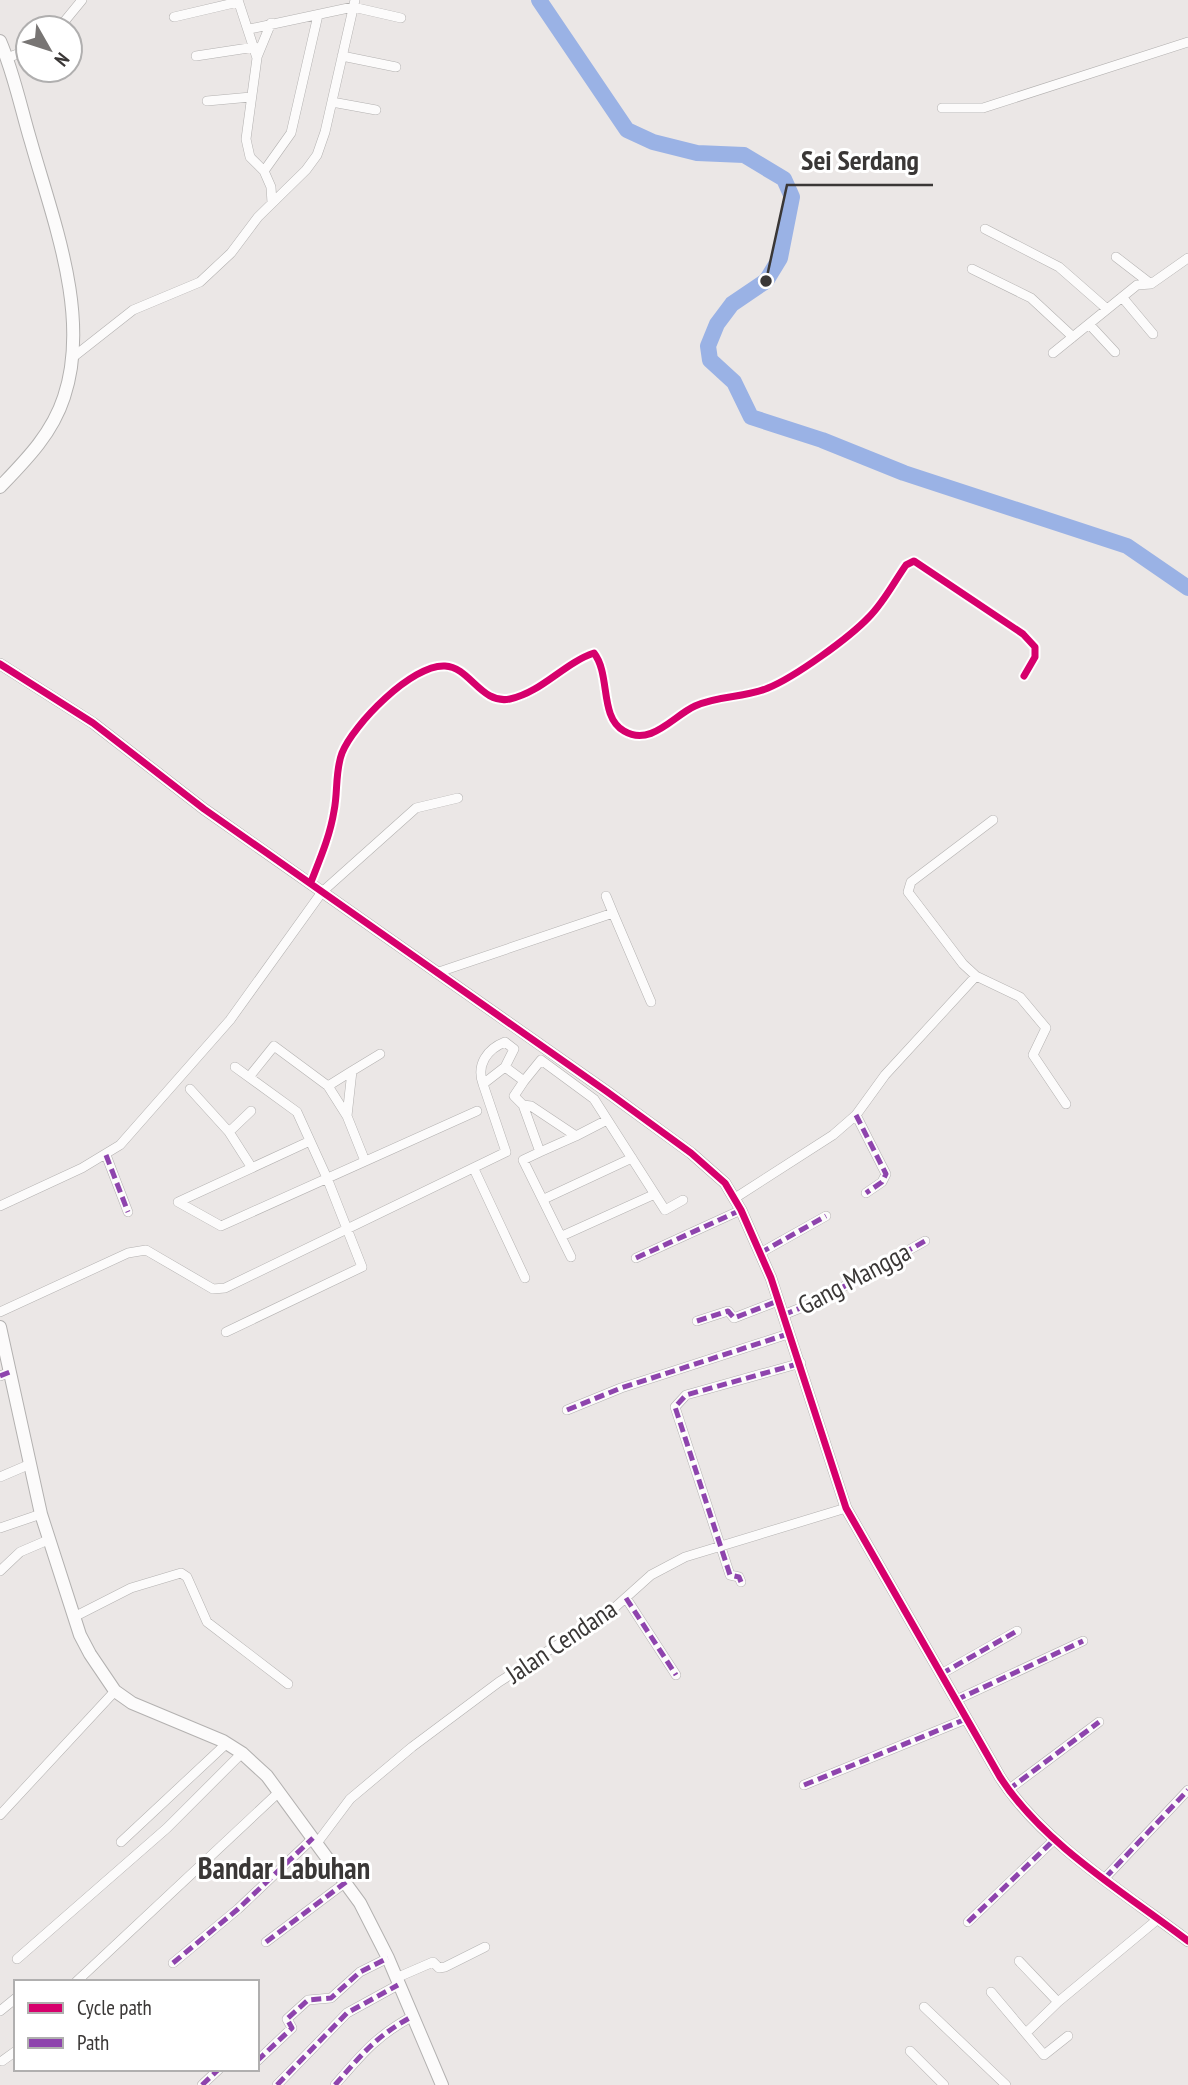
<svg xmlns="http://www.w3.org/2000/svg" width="1188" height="2085" font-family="'PT Sans Narrow',sans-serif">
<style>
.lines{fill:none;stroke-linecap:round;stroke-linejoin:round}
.river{stroke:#9ab2e5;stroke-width:16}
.minor-casing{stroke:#b3b1b0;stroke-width:10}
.tertiary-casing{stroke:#b3b1b0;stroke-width:12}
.secondary-casing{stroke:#b3b1b0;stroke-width:14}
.minor{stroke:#fcfbfb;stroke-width:9}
.tertiary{stroke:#fcfbfb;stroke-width:10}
.secondary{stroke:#fcfbfb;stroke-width:12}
.quiet{stroke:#8e44ad;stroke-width:5;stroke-dasharray:10 5;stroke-linecap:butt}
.cycleway-casing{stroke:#fff;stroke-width:11}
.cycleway{stroke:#d6006c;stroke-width:7}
.labels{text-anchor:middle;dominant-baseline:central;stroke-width:6;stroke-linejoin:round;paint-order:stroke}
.street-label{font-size:26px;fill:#3a3736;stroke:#fff}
.quarter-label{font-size:30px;font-weight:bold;fill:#3a3736;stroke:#fff}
.leader{fill:none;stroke:#3a3736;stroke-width:2.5}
.callout-dot{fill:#3a3736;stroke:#fff;stroke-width:2.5}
.callout-label{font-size:28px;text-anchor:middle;font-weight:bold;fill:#3a3736;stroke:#fff;stroke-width:6;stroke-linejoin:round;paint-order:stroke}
</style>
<rect width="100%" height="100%" fill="#ebe7e6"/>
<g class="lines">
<path class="river" d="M539,0L627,130L653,142L697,153L744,155L784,179L792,197L780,258L766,281L732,304L717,324L708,346L710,360L734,382L751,417L822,440L904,473L1127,546L1188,588"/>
<g class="minor-casing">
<path id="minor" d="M238,0L257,58L246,139L250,157L264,171L271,187L272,203
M174,17L238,2
M59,28L82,0
M250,29L353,7L401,18
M196,56L255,47
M342,56L396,67
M257,57L271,23
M7,58L28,50
M207,101L251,97
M332,102L376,110
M942,108H983L1188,42
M264,171L291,133L318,15
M985,229L1059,267L1107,309
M1116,257L1151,284
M972,269L1031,298L1073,337
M1122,297L1153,334
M1089,324L1115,352
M1053,353L1137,285L1151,284L1188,258
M72,358L133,310L200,282L231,253L258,217L306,170L317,155L325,132L355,0
M993,820L911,882L908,892L963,964L976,976L1020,997L1046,1028L1033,1055L1066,1104
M311,882C320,859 330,836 334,811C338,792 335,771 342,753C353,725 412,664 445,666C470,667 481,705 510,699C542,692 564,663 594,653C611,675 599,717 624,731C651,747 673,716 695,706C718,695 745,698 768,688C795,677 849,638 869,617C884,602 894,582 906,565L914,561L1023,634L1035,647V657L1024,676
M606,896L613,913
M436,973L613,913L651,1002
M505,1067L524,1081L541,1060L594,1099L665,1210L683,1200
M249,1077L274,1046L328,1086L347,1116L365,1161
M524,1081L514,1096L523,1105L531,1106L576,1136L607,1120
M328,1086L352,1071
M190,1089L229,1132L252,1168
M523,1105L540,1152L576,1136
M856,1115L886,1174L882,1182L866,1193
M347,1116L352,1071L380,1054
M229,1132L251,1111
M540,1152L523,1160L571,1257
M106,1155L128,1212
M474,1169L525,1278
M735,1198L833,1135L856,1115L885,1075L976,976
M544,1199L632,1158
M178,1202L221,1226L477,1111
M178,1202L310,1141
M0,1206L82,1168L120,1145L230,1020L322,892L416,808L458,798
M562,1236L655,1194
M760,1253L826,1216
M636,1258L741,1210
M0,1312L128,1253L146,1250L213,1289L225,1288L506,1152L483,1084C476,1065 487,1049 505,1042L514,1049L505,1067L483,1084
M783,1315L818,1301L925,1241
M697,1321L728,1311L734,1318L778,1301
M226,1332L362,1267L327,1178L297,1112L235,1067
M0,1376L10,1372
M567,1410L621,1388L788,1334
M0,1477L28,1465
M0,1528L41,1514
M0,1571L20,1552L48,1540
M741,1582L739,1577L730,1575L675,1407L686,1395L801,1363
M626,1598L676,1675
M74,1617L131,1588L181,1573L187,1577L207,1622L288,1684
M941,1674L1017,1631
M956,1700L1083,1641
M804,1785L966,1719
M1008,1790L1099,1722
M0,1815L115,1691
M121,1842L227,1743
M317,1843L350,1799L412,1747L499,1682L612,1610L651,1575L685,1557L846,1508
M1105,1878L1188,1790
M968,1922L1055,1839
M266,1942L346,1882
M17,1959L167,1828L242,1753
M1019,1961L1058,2002
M173,1963L238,1909L313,1838
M396,1978L433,1962L439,1968L445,1967L485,1947
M76,1982L279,1792
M991,1992L1044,2055L1068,2036
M924,2007L1006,2085
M0,2011L16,1998
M1026,2033L1058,2002L1158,1919
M910,2051L944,2085
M2,2061L16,2051
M257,2061L292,2028L287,2019L308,2000L331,1998L360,1972L388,1958
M202,2085L219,2069
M277,2085L347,2013L398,1985
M335,2085C362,2054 376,2036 413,2016"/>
</g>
<g class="tertiary-casing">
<path id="tertiary" d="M0,664L93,723L204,809L606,1091L691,1153L725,1183L741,1210L771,1278L846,1508L1000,1777C1043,1844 1125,1893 1188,1941"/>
</g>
<g class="secondary-casing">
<path id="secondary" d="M0,41C14,73 21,109 31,142C53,220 91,316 64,397C52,434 26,460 0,487
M0,1327L41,1514L80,1635L90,1654L115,1691L132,1703L223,1741L242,1753L267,1776L360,1903L388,1958L442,2085"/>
</g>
<use href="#minor" class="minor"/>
<use href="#tertiary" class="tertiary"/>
<use href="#secondary" class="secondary"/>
<path class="quiet" d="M856,1115L886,1174L882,1182L866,1193
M106,1155L128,1212
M760,1253L826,1216
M636,1258L741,1210
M783,1315L818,1301L925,1241
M697,1321L728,1311L734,1318L778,1301
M0,1376L10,1372
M567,1410L621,1388L788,1334
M741,1582L739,1577L730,1575L675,1407L686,1395L801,1363
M626,1598L676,1675
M941,1674L1017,1631
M956,1700L1083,1641
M804,1785L966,1719
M1008,1790L1099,1722
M1105,1878L1188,1790
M968,1922L1055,1839
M266,1942L346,1882
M173,1963L238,1909L313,1838
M257,2061L292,2028L287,2019L308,2000L331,1998L360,1972L388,1958
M202,2085L219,2069
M277,2085L347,2013L398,1985
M335,2085C362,2054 376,2036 413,2016"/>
<g class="cycleway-casing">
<path id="cycleway" d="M0,664L93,723L204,809L606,1091L691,1153L725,1183L741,1210L771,1278L846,1508L1000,1777C1043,1844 1125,1893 1188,1941
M311,882C320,859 330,836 334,811C338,792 335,771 342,753C353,725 412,664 445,666C470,667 481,705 510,699C542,692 564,663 594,653C611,675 599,717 624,731C651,747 673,716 695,706C718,695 745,698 768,688C795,677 849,638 869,617C884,602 894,582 906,565L914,561L1023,634L1035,647V657L1024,676"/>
</g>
<use href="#cycleway" class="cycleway"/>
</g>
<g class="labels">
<g class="street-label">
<text transform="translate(854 1278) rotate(-28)">Gang Mangga</text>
<text transform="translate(561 1641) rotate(-34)">Jalan Cendana</text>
</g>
<g class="quarter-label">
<text x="284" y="1867">Bandar Labuhan</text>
</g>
</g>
<path class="leader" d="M766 281L787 185H933"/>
<circle class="callout-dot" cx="766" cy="281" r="7"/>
<g class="callout-label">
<text x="860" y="170">Sei Serdang</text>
</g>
<rect x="14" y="1980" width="245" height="91" fill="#ffffff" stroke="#b0afaf" stroke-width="2"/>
<rect x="28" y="2003" width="35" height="10" fill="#d6006c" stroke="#b0afaf" stroke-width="2"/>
<text x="77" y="2015" font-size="21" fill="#3a3736">Cycle path</text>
<rect x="28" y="2038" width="35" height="10" fill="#8e44ad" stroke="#b0afaf" stroke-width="2"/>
<text x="77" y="2050" font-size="21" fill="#3a3736">Path</text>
<g transform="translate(49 49) rotate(129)"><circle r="33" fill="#ffffff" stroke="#b0afaf" stroke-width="2"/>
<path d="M0-5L12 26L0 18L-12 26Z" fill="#787574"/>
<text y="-10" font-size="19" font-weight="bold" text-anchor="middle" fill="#3a3736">N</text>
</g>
</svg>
